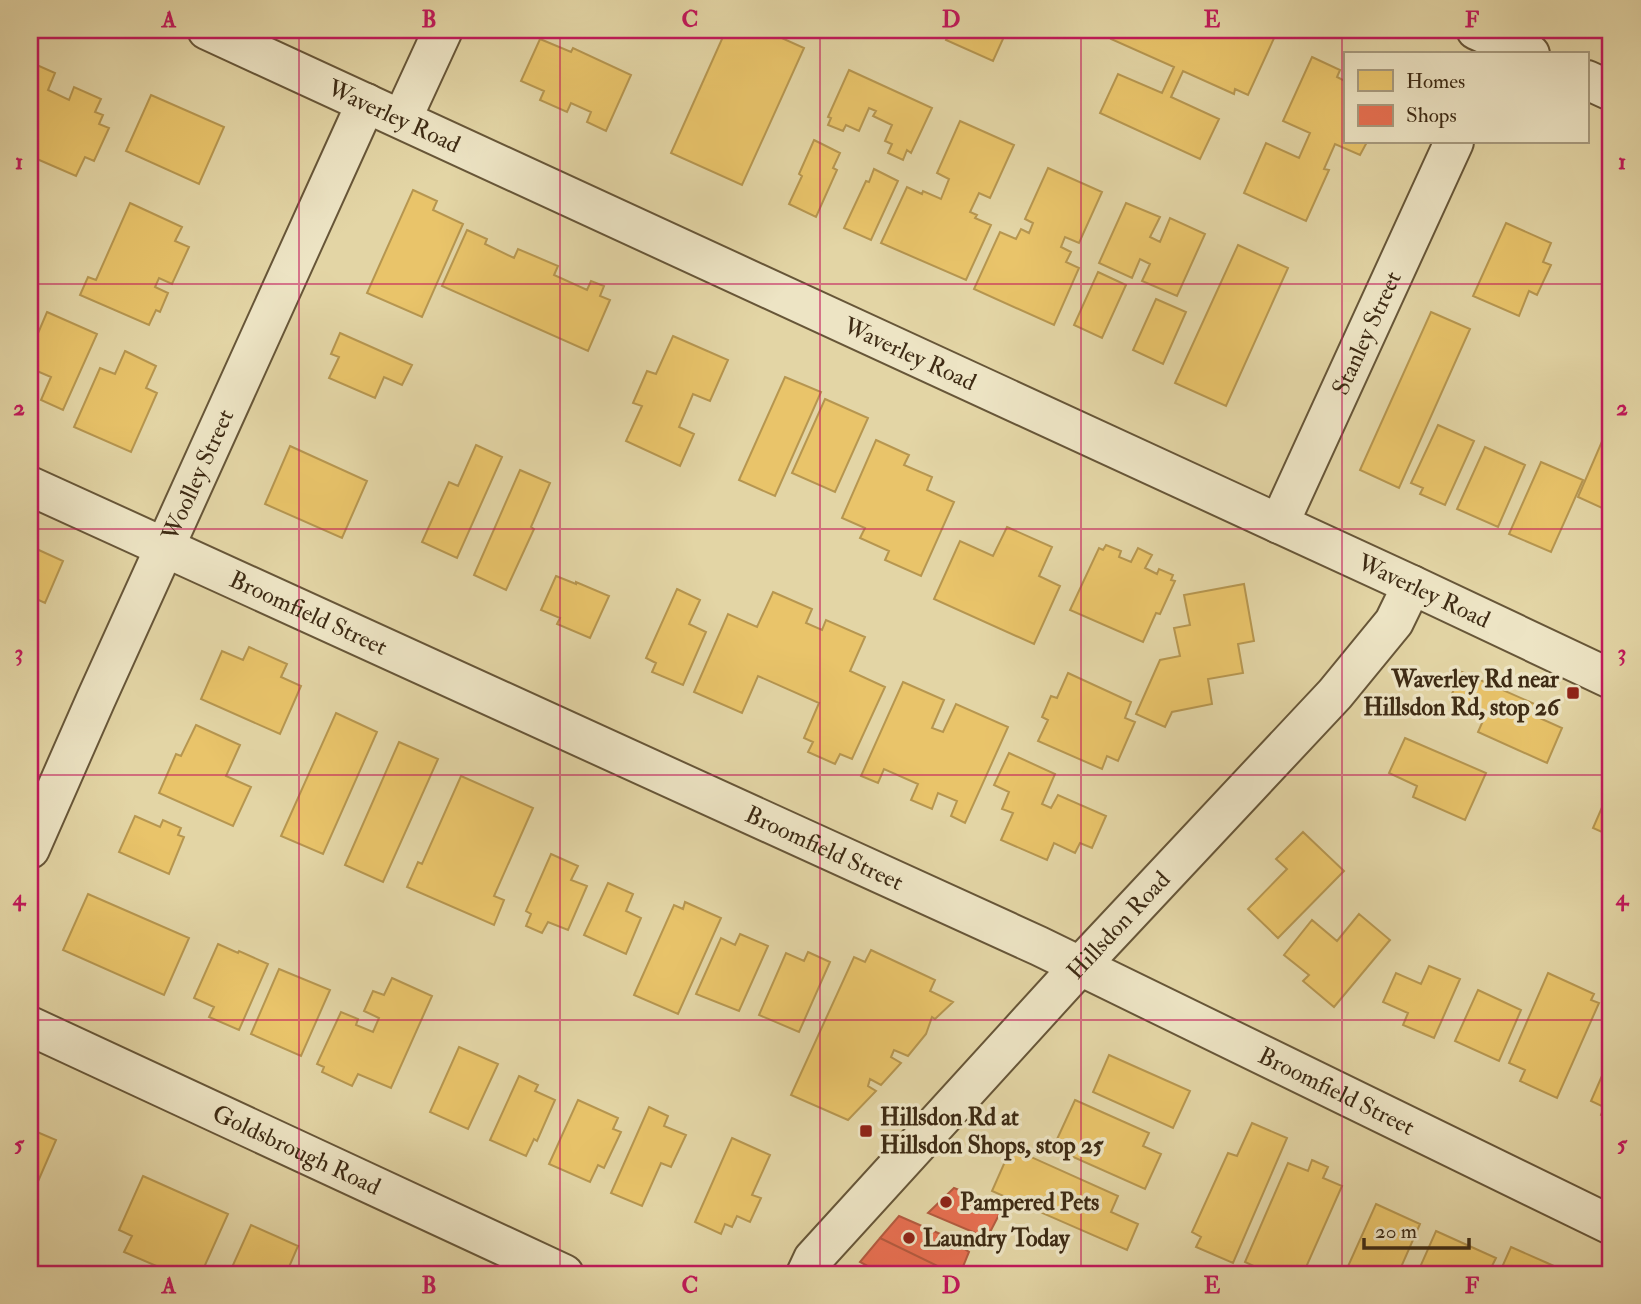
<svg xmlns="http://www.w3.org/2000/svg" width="1641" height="1304" font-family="'IM FELL Double Pica',serif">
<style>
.homes{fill:#e9c46a;stroke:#b69650;stroke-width:2}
.shops{fill:#e76f51;stroke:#b45b3f;stroke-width:2}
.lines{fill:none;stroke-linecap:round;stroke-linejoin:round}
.minor-casing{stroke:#675638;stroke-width:42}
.minor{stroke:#ede4c4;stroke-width:38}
.grid{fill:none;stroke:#c2185b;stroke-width:2;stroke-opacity:0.55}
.poi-dot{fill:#8f2418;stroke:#ede4c4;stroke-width:2.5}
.labels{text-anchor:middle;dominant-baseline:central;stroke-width:7;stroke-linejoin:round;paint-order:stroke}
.street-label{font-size:24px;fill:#3e2b14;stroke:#ede4c4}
.poi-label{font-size:24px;font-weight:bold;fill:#3e2b14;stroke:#ede4c4;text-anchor:start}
.neatline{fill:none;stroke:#c2185b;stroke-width:2.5}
.grid-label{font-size:23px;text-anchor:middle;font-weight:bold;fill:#c2185b}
</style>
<rect width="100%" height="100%" fill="#e3d5a5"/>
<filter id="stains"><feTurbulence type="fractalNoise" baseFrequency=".00286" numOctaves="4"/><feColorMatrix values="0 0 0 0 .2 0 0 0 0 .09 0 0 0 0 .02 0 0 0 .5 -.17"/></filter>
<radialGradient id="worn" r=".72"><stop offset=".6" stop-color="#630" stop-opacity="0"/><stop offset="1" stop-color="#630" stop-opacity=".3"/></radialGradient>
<path class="homes" d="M726,30H764L804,48L742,185L671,153Z
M951,30H1007L993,61L946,40Z
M1103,30H1263L1275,36L1248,95L1235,89L1234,94L1183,71L1171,97L1219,119L1200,159L1100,113L1118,74L1162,93L1174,67L1111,39L1113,34Z
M540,39L571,52L573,48L631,75L606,131L587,122L591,112L571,103L567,112L540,100L544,91L521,81Z
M1312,57L1340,70L1337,77L1345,81V142H1367L1360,155L1335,144L1324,169L1329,170L1306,221L1244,193L1266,143L1299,158L1310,133L1283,121Z
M30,62L55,73L48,90L69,100L74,87L101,99L95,112L103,115L99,124L109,128L94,161L85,157L76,176L30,156Z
M849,70L932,108L911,153L907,150L903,160L888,153L892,144L885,141L892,125L873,116L876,111L869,108L859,131L846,125L843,131L828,125L831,118L828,117Z
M151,95L224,127L199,184L126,151Z
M960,121L1014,145L990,198L979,193L970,212L977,215L975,218L991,225L966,280L881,243L907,187L922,194L923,191L941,199L949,179L937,173Z
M814,140L840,153L833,168L837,170L816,217L789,204L802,176L799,174Z
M1048,168L1102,192L1079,243L1065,237L1061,247L1071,252L1066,262L1079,268L1054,325L974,289L1000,232L1016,239L1021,229L1029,233L1033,223L1025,219Z
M874,169L898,181L871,240L844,228L866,181L869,182Z
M413,190L437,201L433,210L463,224L422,317L367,293Z
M130,203L182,227L175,241L189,247L172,284L159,278L155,287L168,293L160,312L156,310L149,325L80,295L88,277L96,280Z
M1126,203L1160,217L1150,237L1160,242L1170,218L1205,234L1177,296L1142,281L1150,264L1140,259L1132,278L1099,263Z
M1506,223L1551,243L1543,262L1551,265L1537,295L1529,291L1519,316L1473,296Z
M467,230L487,239L485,244L514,258L518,249L558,266L554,275L587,290L591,281L604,286L600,296L610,300L588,351L442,286Z
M1238,245L1288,268L1226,406L1175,383Z
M1098,272L1126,285L1102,338L1074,325Z
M1156,299L1186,312L1163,364L1133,350Z
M47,312L97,334L63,410L41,400L51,377L30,368V352Z
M1431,312L1470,329L1399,488L1360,470Z
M340,333L412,365L402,385L384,377L375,398L329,378L339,357L331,354Z
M673,336L728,360L710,401L693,394L679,427L694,434L680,466L626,441L642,406L633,403L647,371L656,374Z
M125,351L156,366L146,388L157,393L131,452L74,427L100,368L115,374Z
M785,377L821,392L775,496L739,480Z
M825,399L868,418L835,492L792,473Z
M1438,425L1474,441L1445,505L1420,494L1423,488L1411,483Z
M1603,439L1611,443V512L1578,497Z
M876,440L909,455L904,465L932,477L927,490L954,502L921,576L885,560L889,551L860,538L865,528L842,518Z
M476,445L502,457L457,558L422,542L449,482L458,486Z
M290,446L367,481L342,538L265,504Z
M1485,447L1525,465L1498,527L1457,509Z
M1541,462L1583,480L1551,552L1509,534Z
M520,470L550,483L531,527L534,529L506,590L474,575Z
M1007,527L1052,547L1039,576L1060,586L1034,644L934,599L960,541L993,556Z
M1106,545L1121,551L1119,557L1131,562L1138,548L1152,555L1145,568L1157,574L1159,569L1173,575L1171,580L1175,581L1160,614L1156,613L1143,642L1070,610L1099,548L1103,550Z
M30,546L63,561L45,603L30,596Z
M556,576L576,584V582L609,596L590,638L557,624L560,618L541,610Z
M1244,584L1254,641L1238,644L1243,673L1208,679L1212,704L1172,712L1165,727L1136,714L1160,660L1180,656L1174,628L1190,625L1184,595Z
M677,589L700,600L689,624L706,632L683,685L652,672L656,663L646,658Z
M773,592L812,609L806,623L822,630L826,620L865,637L850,671L885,687L852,759L840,754L835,764L808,752L813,742L804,738L819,703L758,676L742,713L694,692L728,614L757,627Z
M249,647L287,664L281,677L301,686L280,734L201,699L222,651L243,660Z
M1462,672L1539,706L1535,716L1562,728L1547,763L1478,732L1486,714L1450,698Z
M1068,673L1131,702L1125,718L1135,722L1118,761L1107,756L1102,769L1038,741L1048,720L1042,717L1051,696L1057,698Z
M903,682L944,700L932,728L943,732L956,704L1008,727L965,823L951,816L957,801L938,793L932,809L911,800L918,784L884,769L878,783L861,776Z
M336,713L377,732L323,854L281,836Z
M196,725L240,745L226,776L251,787L233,826L159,793L176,754L181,756Z
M1405,738L1486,773L1465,820L1413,797L1417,786L1389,773Z
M399,742L438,759L383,882L345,865Z
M1009,753L1055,774L1042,804L1051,808L1058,795L1106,816L1092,848L1080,843L1075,853L1054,843L1047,860L1001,840L1013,813L1002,809L1009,792L994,785Z
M461,776L533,808L494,896L504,900L494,925L407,887L418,862L422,864Z
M1610,789L1611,790V836L1593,828Z
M135,816L160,827L163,820L181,828L178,835L184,837L169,874L119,852Z
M1303,832L1344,871L1278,938L1248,909L1287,869L1276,859Z
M551,854L578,866L571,880L587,886L568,930L548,922L542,933L526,926L531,914L526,911Z
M608,883L633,894L626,911L641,918L626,954L584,935Z
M88,894L189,938L164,995L63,950Z
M685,902L721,918L678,1014L634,995L674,905L683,909Z
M1359,914L1390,940L1334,1007L1303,981L1309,975L1284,955L1312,920L1337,941Z
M740,934L768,946L739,1011L696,994L721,938L735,945Z
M218,944L238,953L239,951L268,964L239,1030L209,1017L214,1007L194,998Z
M871,950L935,980L930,991L953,1002L935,1019L932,1017L926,1034L908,1056L894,1050L891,1057L901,1063L881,1085L870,1079L868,1086L876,1091L848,1120L791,1095L854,957L865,962Z
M808,952L830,962L799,1032L759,1015L786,953L804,961Z
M1429,966L1460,979L1434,1038L1403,1025L1408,1013L1383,1002L1396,973L1421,984Z
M279,969L330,990L301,1056L251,1034Z
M1548,973L1594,994L1591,1000L1599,1003L1557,1098L1520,1081L1525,1070L1509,1063Z
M392,978L432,996L391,1088L358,1074L352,1086L322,1072L324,1067L317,1064L341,1012L358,1019L356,1025L373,1032L379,1018L364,1011L373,991L384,995Z
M1478,990L1521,1010L1499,1061L1455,1041Z
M459,1047L498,1064L468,1129L430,1112Z
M1109,1055L1190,1091L1173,1128L1093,1092Z
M1608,1062L1611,1063V1120L1601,1115L1604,1107L1591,1101Z
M519,1076L538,1085L535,1091L555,1100L537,1141L534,1139L526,1156L490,1140Z
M578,1100L618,1118L613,1129L621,1132L604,1168L598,1165L590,1182L549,1164Z
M1075,1100L1149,1133L1143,1146L1161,1154L1145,1189L1053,1148Z
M649,1107L668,1116L664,1126L686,1135L671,1167L661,1163L642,1206L611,1193Z
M1252,1123L1287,1138L1233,1263L1196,1247L1201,1237L1192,1232L1228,1153L1237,1156Z
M30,1129L56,1140L33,1193L30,1191Z
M732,1138L770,1155L752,1195L761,1198L750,1222L737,1216L732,1227L725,1224L721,1234L695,1222Z
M1011,1148L1118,1196L1111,1212L1138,1224L1127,1250L992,1191Z
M1312,1160L1328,1167L1323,1178L1342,1186L1303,1274H1271L1245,1262L1288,1163L1308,1171Z
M143,1176L228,1214L201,1274H175L124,1252L132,1236L119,1230Z
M1376,1204L1420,1224L1398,1274H1348L1345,1273Z
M251,1225L298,1246L286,1274H229Z
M1436,1231L1496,1258L1488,1274H1417Z
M1511,1247L1545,1262L1572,1274H1499Z"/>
<path class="shops" d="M954,1188L1003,1207L987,1238L928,1213Z
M899,1216L954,1240V1242L969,1252L960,1274H954L880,1238Z
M880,1238L954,1274H881L874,1271L875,1270L860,1262Z"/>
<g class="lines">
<g class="minor-casing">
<g id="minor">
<path id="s1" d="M207,30L1412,585L1611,679"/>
<path d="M1476,30L1530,54"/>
<path d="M1587,80L1611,91"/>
<path d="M402,119L443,30"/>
<path id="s2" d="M30,486L1039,946L1611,1225"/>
<path id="s3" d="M1279,524L1454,142"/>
<path id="s4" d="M30,849L96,699L366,103"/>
<path id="s5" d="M30,1026L564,1274"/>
<path id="s6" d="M806,1274L813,1259L1080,966L1335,694L1394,622L1412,585"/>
</g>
</g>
<use href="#minor" class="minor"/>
</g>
<path class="grid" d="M299,30V1274M560,30V1274M820,30V1274M1081,30V1274M1342,30V1274M30,284H1611M30,529H1611M30,775H1611M30,1020H1611"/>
<g class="poi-dot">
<rect x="1566" y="686" width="14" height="14" rx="3.5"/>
<rect x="859" y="1124" width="14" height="14" rx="3.5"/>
<circle cx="946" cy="1202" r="7"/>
<circle cx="909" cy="1238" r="7"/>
</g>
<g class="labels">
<g class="street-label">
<text stroke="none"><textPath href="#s1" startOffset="206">Waverley Road</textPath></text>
<text stroke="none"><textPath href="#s3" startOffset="210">Stanley Street</textPath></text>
<text stroke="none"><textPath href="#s1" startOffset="774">Waverley Road</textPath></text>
<text stroke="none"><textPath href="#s4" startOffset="410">Woolley Street</textPath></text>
<text stroke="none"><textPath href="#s1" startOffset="1340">Waverley Road</textPath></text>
<text stroke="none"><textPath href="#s2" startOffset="306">Broomfield Street</textPath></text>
<text stroke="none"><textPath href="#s2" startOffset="873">Broomfield Street</textPath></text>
<text stroke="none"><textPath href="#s6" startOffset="469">Hillsdon Road</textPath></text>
<text stroke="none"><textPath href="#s2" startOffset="1440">Broomfield Street</textPath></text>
<text stroke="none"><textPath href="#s5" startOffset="294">Goldsbrough Road</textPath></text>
</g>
<g class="poi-label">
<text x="1559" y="679" text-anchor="end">Waverley Rd near<tspan x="1559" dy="28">Hillsdon Rd, stop 26</tspan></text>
<text x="880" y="1117">Hillsdon Rd at<tspan x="880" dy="28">Hillsdon Shops, stop 25</tspan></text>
<text x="960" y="1202">Pampered Pets</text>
<text x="923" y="1238">Laundry Today</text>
</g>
</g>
<rect width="1641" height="1304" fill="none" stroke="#e3d5a5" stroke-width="77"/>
<rect x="1344" y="52" width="245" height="91" fill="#ede4c4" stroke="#a79a7e" stroke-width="2"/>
<rect x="1358" y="70" width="35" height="21" fill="#e9c46a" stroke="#a79a7e" stroke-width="2"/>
<text x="1406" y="88" font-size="21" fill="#3e2b14">Homes</text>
<rect x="1358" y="105" width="35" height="21" fill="#e76f51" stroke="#a79a7e" stroke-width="2"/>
<text x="1406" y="122" font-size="21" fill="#3e2b14">Shops</text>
<path d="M1364 1238v10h105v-10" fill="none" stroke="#3e2b14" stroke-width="3.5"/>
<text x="1375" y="1238" font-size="21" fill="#3e2b14" stroke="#ede4c4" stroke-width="5" paint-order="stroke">20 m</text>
<rect x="38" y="38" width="1564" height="1228" class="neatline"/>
<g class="grid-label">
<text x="169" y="27">A</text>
<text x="429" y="27">B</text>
<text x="690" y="27">C</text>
<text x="951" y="27">D</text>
<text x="1212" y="27">E</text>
<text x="1472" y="27">F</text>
<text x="19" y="169">1</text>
<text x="1622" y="169">1</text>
<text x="19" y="415">2</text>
<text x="1622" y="415">2</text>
<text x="19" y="660">3</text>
<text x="1622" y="660">3</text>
<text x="19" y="905">4</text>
<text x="1622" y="905">4</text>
<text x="19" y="1151">5</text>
<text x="1622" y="1151">5</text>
<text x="169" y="1293">A</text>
<text x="429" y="1293">B</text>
<text x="690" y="1293">C</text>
<text x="951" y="1293">D</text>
<text x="1212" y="1293">E</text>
<text x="1472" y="1293">F</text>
</g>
<rect width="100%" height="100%" filter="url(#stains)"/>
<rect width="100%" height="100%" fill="url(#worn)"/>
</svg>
